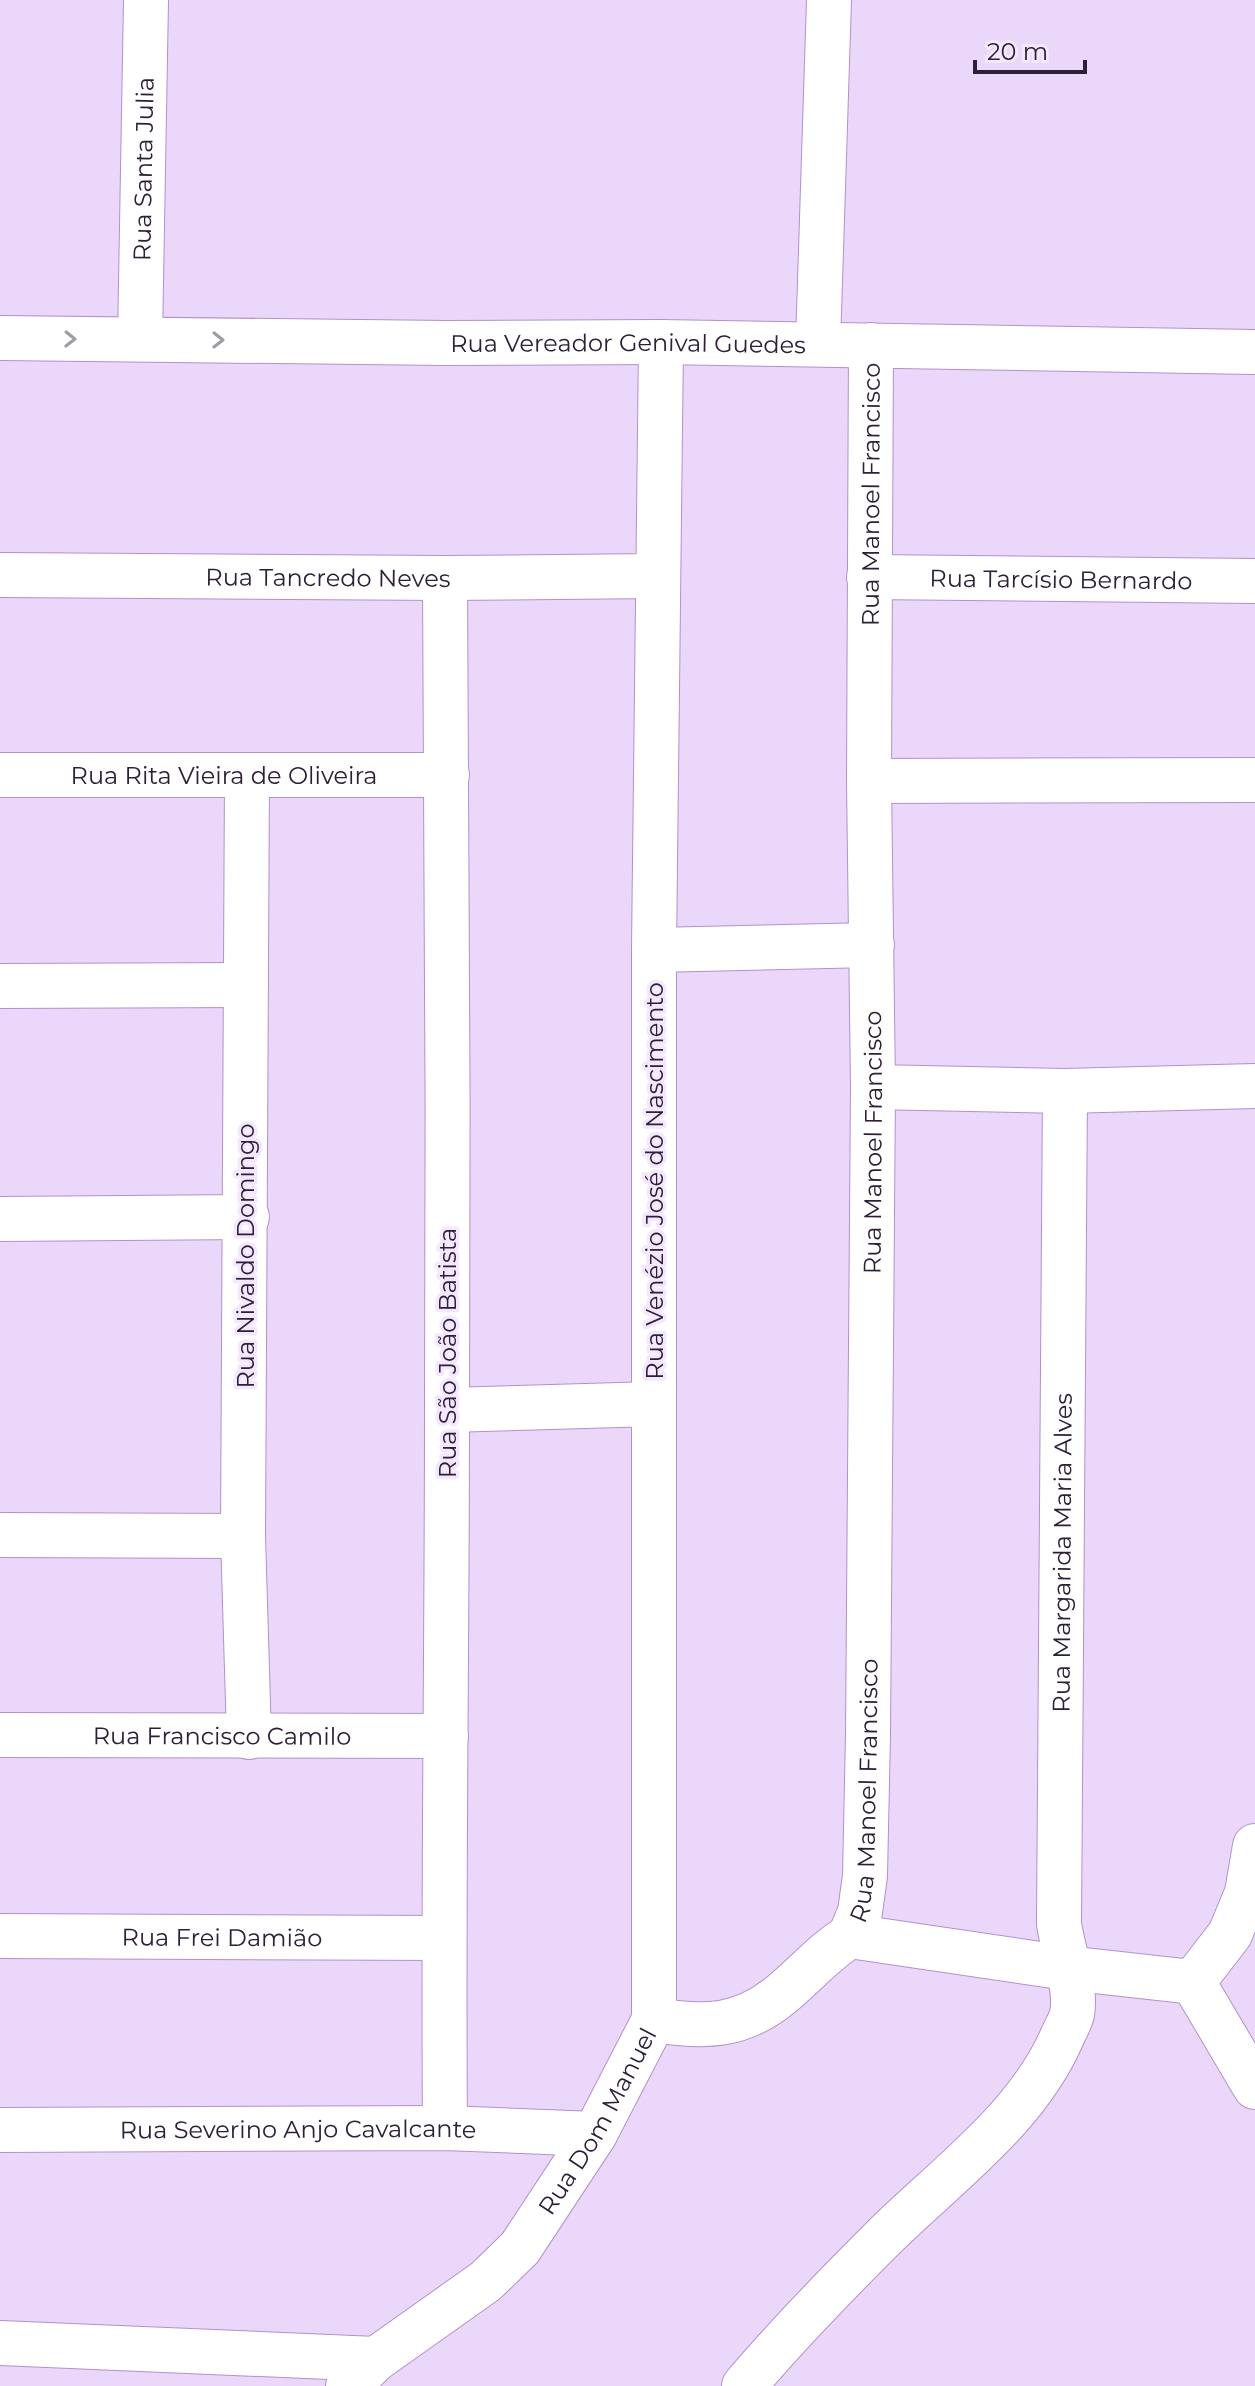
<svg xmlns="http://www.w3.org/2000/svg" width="1255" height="2386" font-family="Montserrat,sans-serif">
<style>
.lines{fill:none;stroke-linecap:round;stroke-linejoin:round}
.minor-casing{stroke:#b292ca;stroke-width:46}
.minor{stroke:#fff;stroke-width:44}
.oneway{stroke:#a09ba5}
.labels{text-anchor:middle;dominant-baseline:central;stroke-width:7;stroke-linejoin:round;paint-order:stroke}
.street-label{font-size:24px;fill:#2d2036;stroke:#f4e7ff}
</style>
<rect width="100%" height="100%" fill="#ebd7fa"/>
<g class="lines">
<g class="minor-casing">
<g id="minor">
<path id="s1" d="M0,338L445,343L661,342L1255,352"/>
<path id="s2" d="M140,339L146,0"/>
<path d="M818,344L829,0"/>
<path id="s3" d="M0,575L445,578L657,576"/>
<path id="s4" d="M869,577L1255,581"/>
<path d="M445,578C448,856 448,1134 447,1412C447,1651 443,1889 445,2128"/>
<path id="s5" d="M0,775H447"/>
<path d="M247,776L243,1536L249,1737"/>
<path d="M869,781L1255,780"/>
<path d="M654,950L872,945"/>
<path d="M0,986L246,985"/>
<path d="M873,1087L1065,1091L1255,1086"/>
<path d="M0,1219L247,1217"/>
<path d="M447,1410L654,1404"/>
<path d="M0,1535L243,1536"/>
<path id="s6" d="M0,1735L446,1736"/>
<path id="s7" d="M0,1936L443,1938"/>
<path id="s8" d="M850,1936L860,1912L865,1876L868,1735L873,1087L869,781L871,345"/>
<path d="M1193,1982L1230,1934L1247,1893L1255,1846"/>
<path d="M1193,1982L1255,2087"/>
<path d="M654,2020C705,2028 742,2028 783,1993C806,1974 824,1952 850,1936L1067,1968L1193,1982"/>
<path id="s9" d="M0,2130L445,2128L595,2134"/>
<path d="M0,2343L376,2359"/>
<path id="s10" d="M348,2386L376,2359L486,2281L520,2248L595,2134L654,2020V950L661,342"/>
<path id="s11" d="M744,2386C787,2335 834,2287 881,2240C944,2177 1026,2120 1062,2037C1065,2030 1070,2022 1072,2014C1077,1989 1063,1950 1059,1924L1065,1091"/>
</g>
</g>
<use href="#minor" class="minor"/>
</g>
<defs><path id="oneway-chevron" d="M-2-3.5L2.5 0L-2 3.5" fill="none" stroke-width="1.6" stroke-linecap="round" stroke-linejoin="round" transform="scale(2)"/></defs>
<g class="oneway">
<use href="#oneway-chevron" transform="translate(70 339) rotate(1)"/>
<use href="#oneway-chevron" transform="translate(218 340) rotate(1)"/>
</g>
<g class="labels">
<g class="street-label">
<text stroke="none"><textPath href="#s2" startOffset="170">Rua Santa Julia</textPath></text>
<text stroke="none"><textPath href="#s1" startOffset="628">Rua Vereador Genival Guedes</textPath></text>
<text stroke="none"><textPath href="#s8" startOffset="1444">Rua Manoel Francisco</textPath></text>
<text stroke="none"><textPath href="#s3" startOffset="328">Rua Tancredo Neves</textPath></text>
<text stroke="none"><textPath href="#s4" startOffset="192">Rua Tarcísio Bernardo</textPath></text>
<text stroke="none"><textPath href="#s5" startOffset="224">Rua Rita Vieira de Oliveira</textPath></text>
<text stroke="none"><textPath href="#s8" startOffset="796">Rua Manoel Francisco</textPath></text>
<text transform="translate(654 1181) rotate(-90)">Rua Venézio José do Nascimento</text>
<text transform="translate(245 1256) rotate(-90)">Rua Nivaldo Domingo</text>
<text transform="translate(447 1353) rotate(-90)">Rua São João Batista</text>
<text stroke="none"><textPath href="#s11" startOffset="962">Rua Margarida Maria Alves</textPath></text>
<text stroke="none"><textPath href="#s6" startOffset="222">Rua Francisco Camilo</textPath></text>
<text stroke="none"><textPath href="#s8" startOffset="148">Rua Manoel Francisco</textPath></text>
<text stroke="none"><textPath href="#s7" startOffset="222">Rua Frei Damião</textPath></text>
<text stroke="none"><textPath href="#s10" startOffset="370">Rua Dom Manuel</textPath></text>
<text stroke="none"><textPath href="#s9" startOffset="298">Rua Severino Anjo Cavalcante</textPath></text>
</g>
</g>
<path d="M975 60v12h110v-12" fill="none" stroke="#2d2036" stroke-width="4"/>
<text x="987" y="60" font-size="24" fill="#2d2036" stroke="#f4e7ff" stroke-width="6" paint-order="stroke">20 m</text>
</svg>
